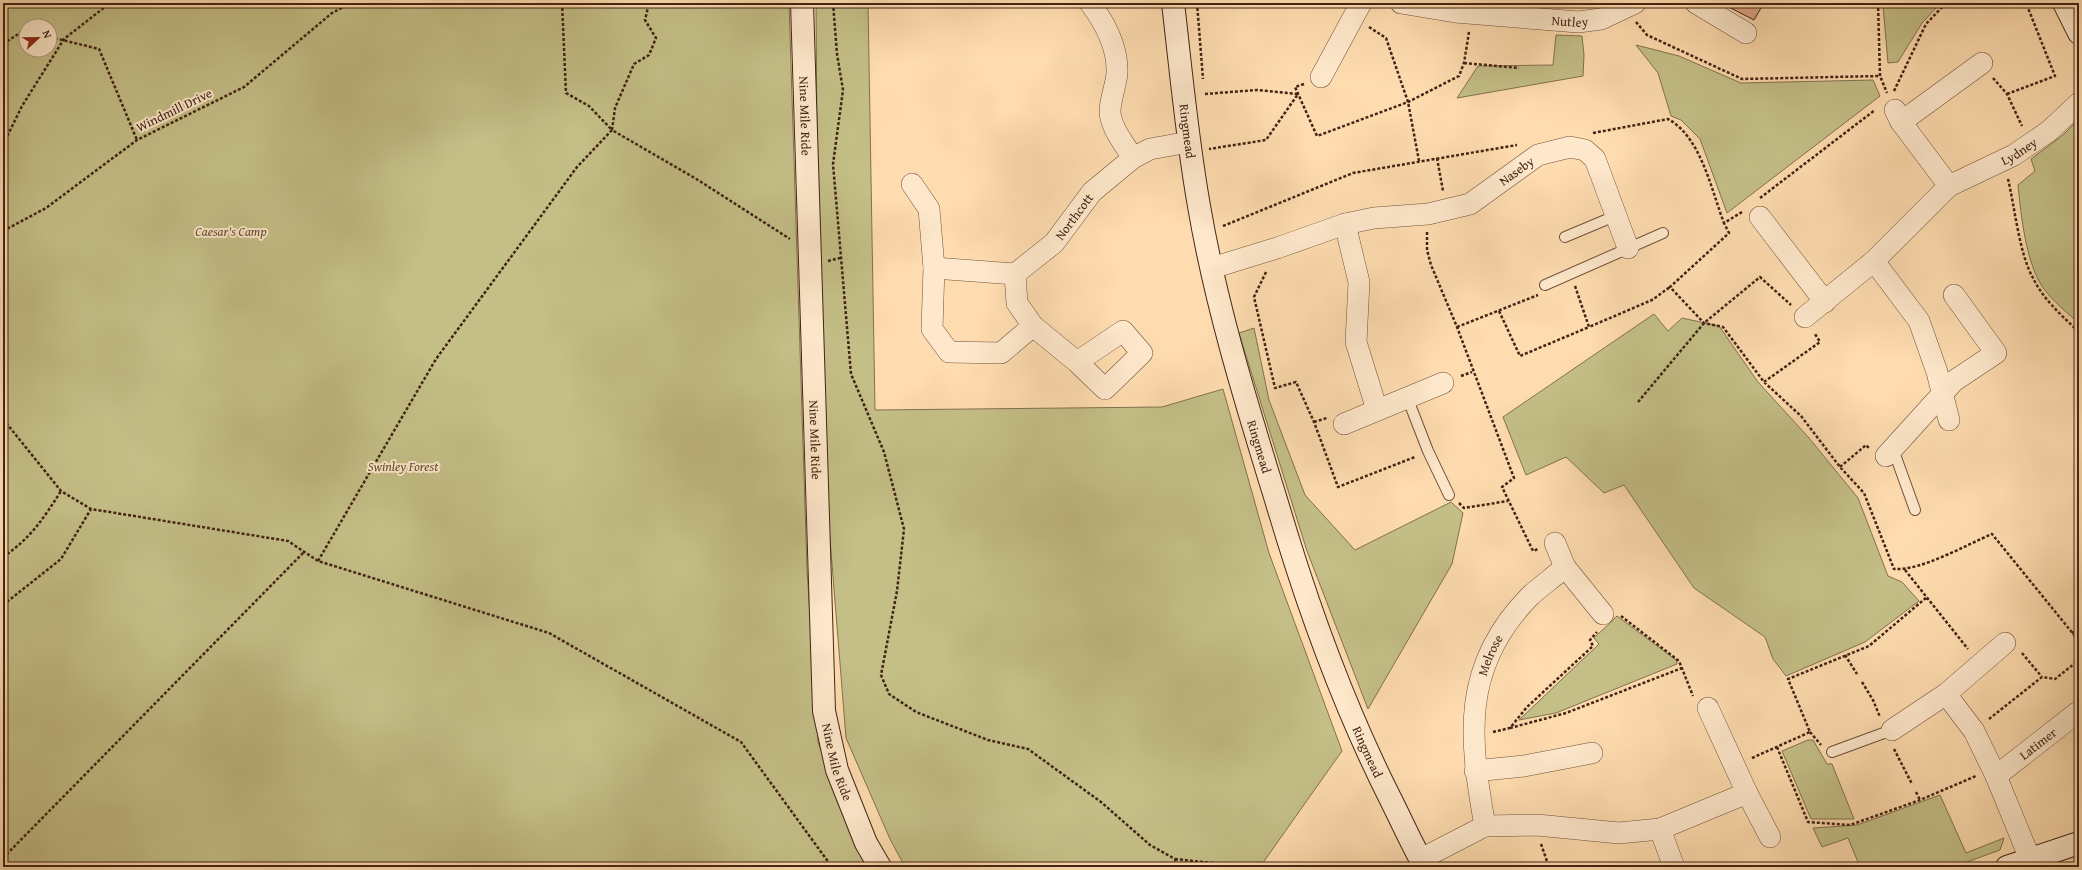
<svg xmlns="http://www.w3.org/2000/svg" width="2082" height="870" font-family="'Gentium Book Plus',serif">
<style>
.green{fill:#c4bf87;stroke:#83714e;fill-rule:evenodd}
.building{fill:#e4a688;stroke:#422314}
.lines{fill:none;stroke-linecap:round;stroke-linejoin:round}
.lane-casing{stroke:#71513b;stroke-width:12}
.street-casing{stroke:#71513b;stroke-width:22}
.secondary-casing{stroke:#422314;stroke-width:24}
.path{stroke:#422314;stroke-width:2.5;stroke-dasharray:3 2;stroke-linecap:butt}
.lane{stroke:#fee8cb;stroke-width:10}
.street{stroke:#fee8cb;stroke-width:21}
.secondary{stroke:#fee8cb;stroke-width:22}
.labels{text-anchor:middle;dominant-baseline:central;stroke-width:4;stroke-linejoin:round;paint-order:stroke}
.street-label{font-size:13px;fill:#422314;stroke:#fee8cb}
.park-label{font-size:13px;font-style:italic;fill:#624a31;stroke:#fee8cb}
</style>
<rect width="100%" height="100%" fill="#fedcaf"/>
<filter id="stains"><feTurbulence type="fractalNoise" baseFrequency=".005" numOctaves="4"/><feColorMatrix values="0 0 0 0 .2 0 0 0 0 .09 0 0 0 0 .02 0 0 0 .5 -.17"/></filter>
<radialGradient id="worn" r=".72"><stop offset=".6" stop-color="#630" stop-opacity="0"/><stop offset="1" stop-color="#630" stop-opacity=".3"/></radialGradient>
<path class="green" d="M3,3H789L807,570L818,742L844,816L872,867H3ZM26,26H50V50H26Z
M816,3H868L875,410L1162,407L1223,389L1269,553L1342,751L1260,867H905L890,839L846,738L819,402Z
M1941,3L1922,23L1898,62L1888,63L1883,5Z
M1556,35L1582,36L1584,55L1583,76L1457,98L1478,66L1553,65Z
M1636,45L1679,56L1741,83L1873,80L1880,96L1727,213L1700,139L1681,120L1671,116L1658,73Z
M2079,119V323C2067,313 2053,301 2044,289C2026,265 2021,215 2018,185L2035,171L2031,159L2063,135Z
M1654,314L1668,331L1682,318L1719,326L1758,382L1809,438L1858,498L1888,576L1902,582L1919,601L1865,642L1786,676L1773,659L1765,637L1694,588L1624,485L1604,493L1566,457L1526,475L1503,417Z
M1254,328L1269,400L1305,495L1355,550L1451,502L1463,513L1452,564L1368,709L1307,551L1239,333Z
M1617,616L1676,660L1677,664L1556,713L1519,720L1599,644L1594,638Z
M1808,740H1813L1827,764H1832L1854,819H1811L1782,751Z
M1940,795L1966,853L2004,838L2000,850L1953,867H1860L1848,838L1822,847L1813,828L1857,825Z"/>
<path class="building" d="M1721,3H1752L1761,8L1754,20Z"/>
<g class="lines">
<g class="lane-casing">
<path id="lane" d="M1565,237L1615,216
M1545,285L1663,233
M1407,397L1428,451L1449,495
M1893,449L1915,510
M1832,752L1892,730"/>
</g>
<g class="street-casing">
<g id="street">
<path d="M1090,3C1105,23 1118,47 1117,73C1116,86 1110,99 1110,112C1111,128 1125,145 1133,158"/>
<path id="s1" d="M1401,3L1455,12L1578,22L1601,19L1635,3"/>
<path d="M1696,3L1746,33"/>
<path d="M1321,77L1361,3"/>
<path d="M1895,110L1901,122L1949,186"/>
<path d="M1901,122L1982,63"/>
<path d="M912,184L929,209L934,268L932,329L949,352L1001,353L1033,326"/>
<path d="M1760,217L1825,302"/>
<path d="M1345,224L1359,282L1356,342L1377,410"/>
<path d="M1874,261L1919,321L1937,372L1949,420"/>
<path d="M934,268L1015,274"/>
<path id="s2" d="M1212,268L1277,248L1345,224L1374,218L1428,214L1470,204L1538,155L1570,147L1585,150L1595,159L1628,248"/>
<path id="s3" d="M1805,317L1874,261L1949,186L2014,155L2049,131L2079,103"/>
<path id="s4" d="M1077,362L1105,389L1142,353L1123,331L1077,362L1033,326L1017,303L1015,274L1054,243L1092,192L1133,158L1150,149L1189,142"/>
<path d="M1344,424L1443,383"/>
<path d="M1886,456L1954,381L1996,353L1954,295"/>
<path d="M1555,543L1565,567"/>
<path d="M2005,643L1946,694L1974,731L1996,776L2030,859"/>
<path d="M1892,730L1946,694"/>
<path d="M1475,771L1524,766L1592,753"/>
<path id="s5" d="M1996,776L2078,712"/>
<path d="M1747,793L1770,837"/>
<path id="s6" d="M1485,826C1469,737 1461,666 1530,596C1541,586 1554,577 1565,567L1603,614"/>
<path d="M1660,829L1674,867"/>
<path d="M1421,859L1485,826L1537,825L1619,833L1660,829L1747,793L1708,708"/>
</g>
</g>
<g class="secondary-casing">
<g id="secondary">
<path id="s7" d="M802,3L824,711L837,770L866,843L880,867"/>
<path id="s8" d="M1173,3C1181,71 1187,139 1199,206C1218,318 1254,427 1287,536C1315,627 1349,717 1392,802C1403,824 1413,847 1425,867"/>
<path d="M2064,3L2079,33"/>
<path d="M2007,867L2079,843"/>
</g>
</g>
<path class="path" d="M562,3L566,93L589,106L612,130
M833,3L837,54L843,90L833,164L851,374L884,452L904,529L897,591L881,675L889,694L916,712L988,740L1028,749L1101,802L1150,845L1175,859L1177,867
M1197,3L1203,79
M1878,3L1880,76L1887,93
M1636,22L1647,35L1742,79L1880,76
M1369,27L1386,38L1408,102L1419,161
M50,37L99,49L137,140
M3,44L23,31L26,32
M1464,63L1519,68
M1993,78L2007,94L2022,126
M1304,84L1295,87L1317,136L1408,102L1459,76L1464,63L1469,32
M1894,91L1926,24L1946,3
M1205,94L1257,90L1298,94L1266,140L1209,149
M2007,94L2055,76L2026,3
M612,130L615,108L634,64L649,55L656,38L645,20L649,3
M1593,133L1668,119C1701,137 1711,189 1724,223
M3,145L22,106L64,39L110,3
M1437,158L1443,191
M2008,179C2015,208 2019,253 2033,278C2043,299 2062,316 2079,332
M1760,198L1875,110
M1742,212L1724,223L1729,233L1670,287L1704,323L1723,327L1764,382L1801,416L1840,467L1864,493L1894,569C1921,571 1966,545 1992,534L2079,641
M1223,226L1353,173L1517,145
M3,231L46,208L137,140L244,87L332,13L351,3
M1427,232V250L1431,265L1457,327L1514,478L1502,487L1533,551L1538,549
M828,261L840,258
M1266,272L1254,297L1275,388L1296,382L1314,422L1338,487L1415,457
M1575,286L1589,327L1652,300L1670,287
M1499,311L1520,356L1589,327
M1457,327L1538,295
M1461,376L1472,372
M1764,382L1820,342L1815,334
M1638,402L1704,323L1760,277L1791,305
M3,419L61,491L91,509L288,541L318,561L549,633L741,742L832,867
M1314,422L1327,418
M1840,467L1866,445L1869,448
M1459,503L1464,508L1508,501
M3,557C31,538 43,519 61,491
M318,561L436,359L577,167L612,130L698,180L790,239
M1905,570L1968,649
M3,605L61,559L91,509
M1621,616L1679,661L1693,696
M2072,633L2079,630
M2022,653L2042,677
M1845,655L1857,674
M1862,682L1873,700L1880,717
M1989,719L2042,677L2055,679L2079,660
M1510,728L1566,713L1682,668
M1493,732L1510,728L1527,707L1593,646L1590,640L1597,632
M1810,732L1821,745
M1777,747L1808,822L1850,825L1920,800L1976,776
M1894,749L1912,784
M1752,758L1810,732L1788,679L1869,646L1927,597
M1916,792L1920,800
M1541,844L1549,867
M3,858L304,552
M1175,859L1250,867"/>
<use href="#lane" class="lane"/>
<use href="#street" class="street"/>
<use href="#secondary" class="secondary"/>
</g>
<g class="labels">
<g class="street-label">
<text stroke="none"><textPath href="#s1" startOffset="170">Nutley</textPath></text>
<text transform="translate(174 110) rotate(-26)">Windmill Drive</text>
<text stroke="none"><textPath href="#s7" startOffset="113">Nine Mile Ride</textPath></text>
<text stroke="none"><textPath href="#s8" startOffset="129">Ringmead</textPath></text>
<text stroke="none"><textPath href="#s3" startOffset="273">Lydney</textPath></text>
<text stroke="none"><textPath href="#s2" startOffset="324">Naseby</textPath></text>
<text stroke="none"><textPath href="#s4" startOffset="372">Northcott</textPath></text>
<text stroke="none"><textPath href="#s7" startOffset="437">Nine Mile Ride</textPath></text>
<text stroke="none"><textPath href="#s8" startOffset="453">Ringmead</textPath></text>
<text stroke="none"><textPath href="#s6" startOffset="174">Melrose</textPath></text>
<text stroke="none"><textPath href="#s5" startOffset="53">Latimer</textPath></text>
<text stroke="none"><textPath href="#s8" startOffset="777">Ringmead</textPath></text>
<text stroke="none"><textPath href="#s7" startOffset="761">Nine Mile Ride</textPath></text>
</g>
<g class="park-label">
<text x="231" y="231">Caesar's Camp</text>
<text x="403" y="466">Swinley Forest</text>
</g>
</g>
<rect width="2082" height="870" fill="none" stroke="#fedcaf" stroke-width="16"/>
<rect x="4" y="4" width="2074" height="862" fill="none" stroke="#422314" stroke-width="2"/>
<rect x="8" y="8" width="2066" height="854" fill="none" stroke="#422314"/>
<g transform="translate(38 38) rotate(68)"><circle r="19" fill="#fee8cb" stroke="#b39982"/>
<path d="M0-3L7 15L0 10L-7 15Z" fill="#8f2418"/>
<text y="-6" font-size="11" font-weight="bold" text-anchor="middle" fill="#422314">N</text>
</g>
<rect width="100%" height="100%" filter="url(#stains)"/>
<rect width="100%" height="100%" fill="url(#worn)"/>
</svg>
